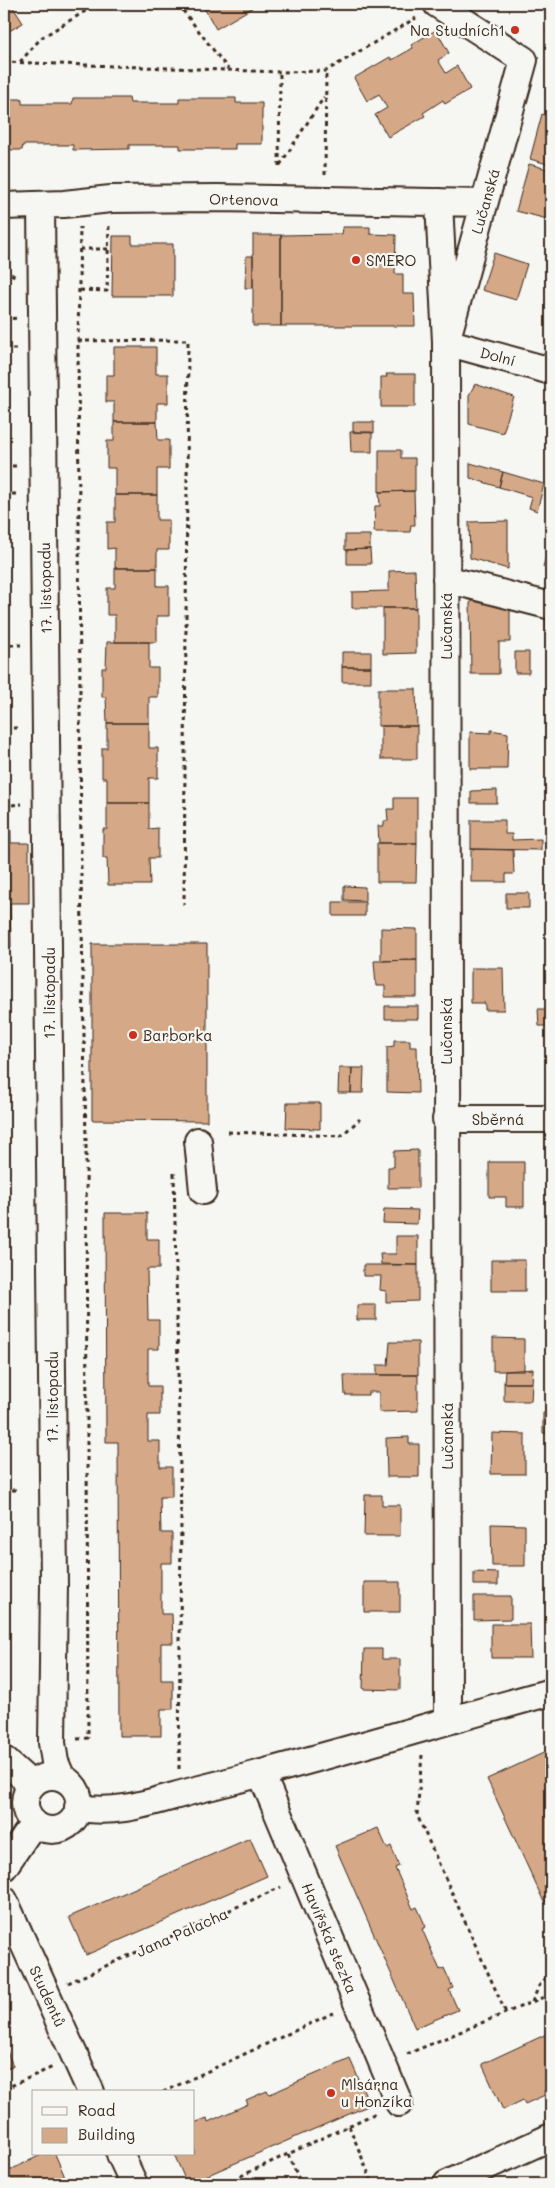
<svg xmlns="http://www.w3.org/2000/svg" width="555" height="2188" font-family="Mali,sans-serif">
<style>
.building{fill:#d5a887;stroke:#3b2a1e}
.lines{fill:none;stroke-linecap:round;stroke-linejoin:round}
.minor-casing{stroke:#3b2a1e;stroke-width:30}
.path{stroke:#3b2a1e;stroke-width:3;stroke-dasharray:4 4;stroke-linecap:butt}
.minor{stroke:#f6f6f2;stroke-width:26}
.poi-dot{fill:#c8321e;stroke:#f6f6f2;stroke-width:2}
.labels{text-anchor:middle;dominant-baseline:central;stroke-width:4.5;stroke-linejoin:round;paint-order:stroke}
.poi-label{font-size:15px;fill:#3b2a1e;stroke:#f6f6f2;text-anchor:start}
.street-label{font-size:15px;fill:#3b2a1e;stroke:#f6f6f2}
</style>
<rect width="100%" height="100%" fill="#f6f6f2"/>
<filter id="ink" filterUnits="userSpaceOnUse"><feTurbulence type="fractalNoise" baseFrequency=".02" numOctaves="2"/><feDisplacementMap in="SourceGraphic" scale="10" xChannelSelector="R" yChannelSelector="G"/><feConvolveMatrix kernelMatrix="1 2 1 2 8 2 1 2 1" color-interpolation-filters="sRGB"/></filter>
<g filter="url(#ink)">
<path class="building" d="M4,4H11L23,23L4,34Z
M206,4H250L252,8L216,29L203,6Z
M436,30L449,53L438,60L446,73L457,66L470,89L445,104L443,100L423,113L425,116L388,137L375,115L387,108L379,94L367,101L354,78L390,57L392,60L413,48L411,45Z
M73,98H129L130,103H179V98H236V103H262V144H235V149H180V145H129V149L73,150V145H23L22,150H4V99H22V104H72Z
M542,114L551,117V165L530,159Z
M529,164L551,170V220L516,211Z
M343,227H370V234L396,235L395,274H403V294H414L415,326H281V235L342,234Z
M253,235H281V326H253Z
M113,236H132V244H173V296H112Z
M494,253L527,264L516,300L482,290Z
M246,256H253V288H245Z
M114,347H156V374H168V403H157V422H114V402H106V375H114Z
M386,374H415V407H381V377H387Z
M475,384L514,397L503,433L469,424V395Z
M114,422H157L158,440H169V469H157V495H115V468H107V441H114Z
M353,422H374V433L353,432Z
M350,432H372V452H351Z
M379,450H401V458H415V491L379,492Z
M470,463L503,472L499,487L470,478Z
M503,472L544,484L537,511L529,508L532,497L499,487Z
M414,491L415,525H411L410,532H374L375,506H380L379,492Z
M115,495H157V520H169V550H157V568H115V548L107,549V522H115Z
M508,521V569L470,558L469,522Z
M345,535H370V549L345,550Z
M551,538V569L543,567Z
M370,549L371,564H347V550Z
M115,568H157V586H169V616H157V642H115V615H107V588H115Z
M415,570L416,608H352V592L389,591V571Z
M477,598L510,607V642H499V674H471L470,603Z
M383,608H416V653L383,654Z
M546,617L551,618V673H546Z
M107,642H149V668H158V697H149V723H107L106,697H102V668H106Z
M342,652H371V667H342Z
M515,652H529V673H515Z
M342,667H371V682H342Z
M378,689H416L417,726H378Z
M107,723H149V748H158V778H149V803H107V778H102V748H107Z
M381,726H417V759H381Z
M491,730L508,733L507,769H470V732L491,733Z
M497,790V803H471V791Z
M4,798H10L11,843H29V903H10L11,948H4Z
M394,798H417V843H379L378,826H384V821H388L387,809H394Z
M107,803H149V829L158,828V858H149L150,885H108L107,858H103V829H107Z
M471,820H505V834H512V840L541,839V850L471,849Z
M377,843H417L416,882H377Z
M471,849L513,850L514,874H506V882H471Z
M344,886L365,887V901L344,900Z
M506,893H529V908H506Z
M333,902H365V916H333Z
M381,928L417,929V960L381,961Z
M92,944H207V1121L92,1120Z
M417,960V997H385V986H376L374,961Z
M471,968H503L504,1010H485V1003H471Z
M385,1006H418V1019H385Z
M538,1009H551V1026H539Z
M394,1040H410V1047H417L418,1093L387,1092V1047L394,1046Z
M339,1068H352L351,1093H338Z
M352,1068H364L363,1093H351Z
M287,1103H320V1129L286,1128Z
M418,1150V1188H388V1167H394V1151Z
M489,1162H524V1207H506V1197H489Z
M384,1209L418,1210L417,1224L383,1223Z
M105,1213H147V1239H159V1269H147L148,1320H159V1349H148V1386H160V1415H148V1441H160V1467H172V1497H160L161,1533H172V1563H161V1614H172L173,1643H161V1680H173V1709H161V1736H119L118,1442H106Z
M396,1236H418V1265L381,1264L380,1254H396Z
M491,1260H525V1291H491Z
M363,1265H418V1301L386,1302V1291L380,1290L381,1276H363Z
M357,1305H376V1320H357Z
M493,1338L524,1339V1371H493Z
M390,1342H418V1375H377V1365H388Z
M533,1369L532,1383H504L505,1371Z
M344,1375H418V1411L379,1412V1392H368V1395H345Z
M504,1383H532L531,1401H504Z
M543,1413H551V1433H543Z
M492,1433L525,1434V1474H491Z
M409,1437V1444H419V1477H387L386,1438Z
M365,1495H382V1505H400V1536H364Z
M491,1524L525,1525V1566H492Z
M474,1572L498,1573V1585H474Z
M364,1582H400V1612H364Z
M474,1596H511V1619L474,1620Z
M491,1624H530L531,1658H491Z
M364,1649H382V1659H400V1690L363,1689Z
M550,1750L551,1899L544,1902L487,1779Z
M378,1828L387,1848L391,1846L399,1866L395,1868L413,1909L417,1907L426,1927L422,1929L440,1970L444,1968L453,1988L449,1990L458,2010L415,2028L335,1846Z
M250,1838L267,1876L86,1955L69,1917Z
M551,2032V2087L544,2091L545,2095L525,2104L523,2100L503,2110L482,2064Z
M4,2044L13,2066L4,2070Z
M350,2059L370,2105L187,2184L174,2154H194V2123L207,2118L208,2122L248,2104L246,2100L267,2091L270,2094Z
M43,2154H55L68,2184H4V2173Z"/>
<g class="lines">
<g class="minor-casing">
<path id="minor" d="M437,4L524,60L446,342L448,1721
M439,202L446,342L551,371
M41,205L54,1584L52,1743L55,1762L62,1778
M4,206L64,204L111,199L217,198L484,203
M446,579L551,606
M446,1119H551
M198,1141L203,1191
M4,1760L32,1785
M261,1773L399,2103
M25 1803a27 27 0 1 1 54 0a27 27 0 1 1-54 0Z
M78,1807C118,1817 162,1798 200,1789C318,1760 434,1724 551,1692
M4,1867L34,1823
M4,1900L91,2092
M120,2154L134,2184
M447,2184L551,2137"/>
</g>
<path class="path" d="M178,4L228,69
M547,33L551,20
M4,62L280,72L326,71L416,18
M20,62L41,38L97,4
M280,165L324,97
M279,166L280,72
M325,175L326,71
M80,249H108
M4,270L16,277
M80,290L107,291L109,224
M4,319L18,318
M78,341L188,340L184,905
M4,349H17
M4,466H19
M4,494H19
M10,645H21
M13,728H21
M12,805L22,804
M228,1132L341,1136L360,1119
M174,1173L181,1519L179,1769
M4,1490H20
M77,1739L88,1738L86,1141L81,875L78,341L80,227
M422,1755L417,1815L506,2013
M68,1983L281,1887
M532,2002L539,1986L551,1971
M407,2054L551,1994
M4,2089L53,2067
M163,2092L335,2012
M349,2126L372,2182
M288,2154L301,2184
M229,2184L228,2182L376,2113"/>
<use href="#minor" class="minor"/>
</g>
</g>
<g class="poi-dot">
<circle cx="515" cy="30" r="5"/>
<circle cx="356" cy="260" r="5"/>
<circle cx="133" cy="1035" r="5"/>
<circle cx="331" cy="2093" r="5"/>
</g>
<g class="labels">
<g class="poi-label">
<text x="505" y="30" text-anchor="end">Na Studních1</text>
<text x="366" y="260">SMERO</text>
<text x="143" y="1035">Barborka</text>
<text x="341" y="2084">Mlsárna<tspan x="341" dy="17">u Honzíka</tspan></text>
</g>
<g class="street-label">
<text transform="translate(244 199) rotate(1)">Ortenova</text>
<text transform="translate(485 201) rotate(-74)">Lučanská</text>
<text transform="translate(498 356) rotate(15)">Dolní</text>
<text transform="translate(45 588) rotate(-91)">17. listopadu</text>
<text transform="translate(446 626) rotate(-90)">Lučanská</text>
<text transform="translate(49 993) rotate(-90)">17. listopadu</text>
<text transform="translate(446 1031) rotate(-90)">Lučanská</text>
<text x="498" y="1119">Sběrná</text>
<text transform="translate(52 1397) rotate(-90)">17. listopadu</text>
<text transform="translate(447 1436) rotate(-90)">Lučanská</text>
<text transform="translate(182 1932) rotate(-24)">Jana Palacha</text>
<text transform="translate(330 1938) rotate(67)">Havířská stezka</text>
<text transform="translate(48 1996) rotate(65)">Studentů</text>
</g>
</g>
<rect width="555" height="2188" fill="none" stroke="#f6f6f2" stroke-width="20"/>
<rect x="10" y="10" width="535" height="2168" fill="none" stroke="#3b2a1e" stroke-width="2" filter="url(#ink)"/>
<rect x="32" y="2090" width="162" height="65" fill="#f6f6f2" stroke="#aba49d"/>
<rect x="42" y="2107" width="25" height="8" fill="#f6f6f2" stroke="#aba49d"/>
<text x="78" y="2116" font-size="15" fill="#3b2a1e">Road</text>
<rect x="42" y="2128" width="25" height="15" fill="#d5a887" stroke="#aba49d"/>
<text x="78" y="2140" font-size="15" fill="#3b2a1e">Building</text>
</svg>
